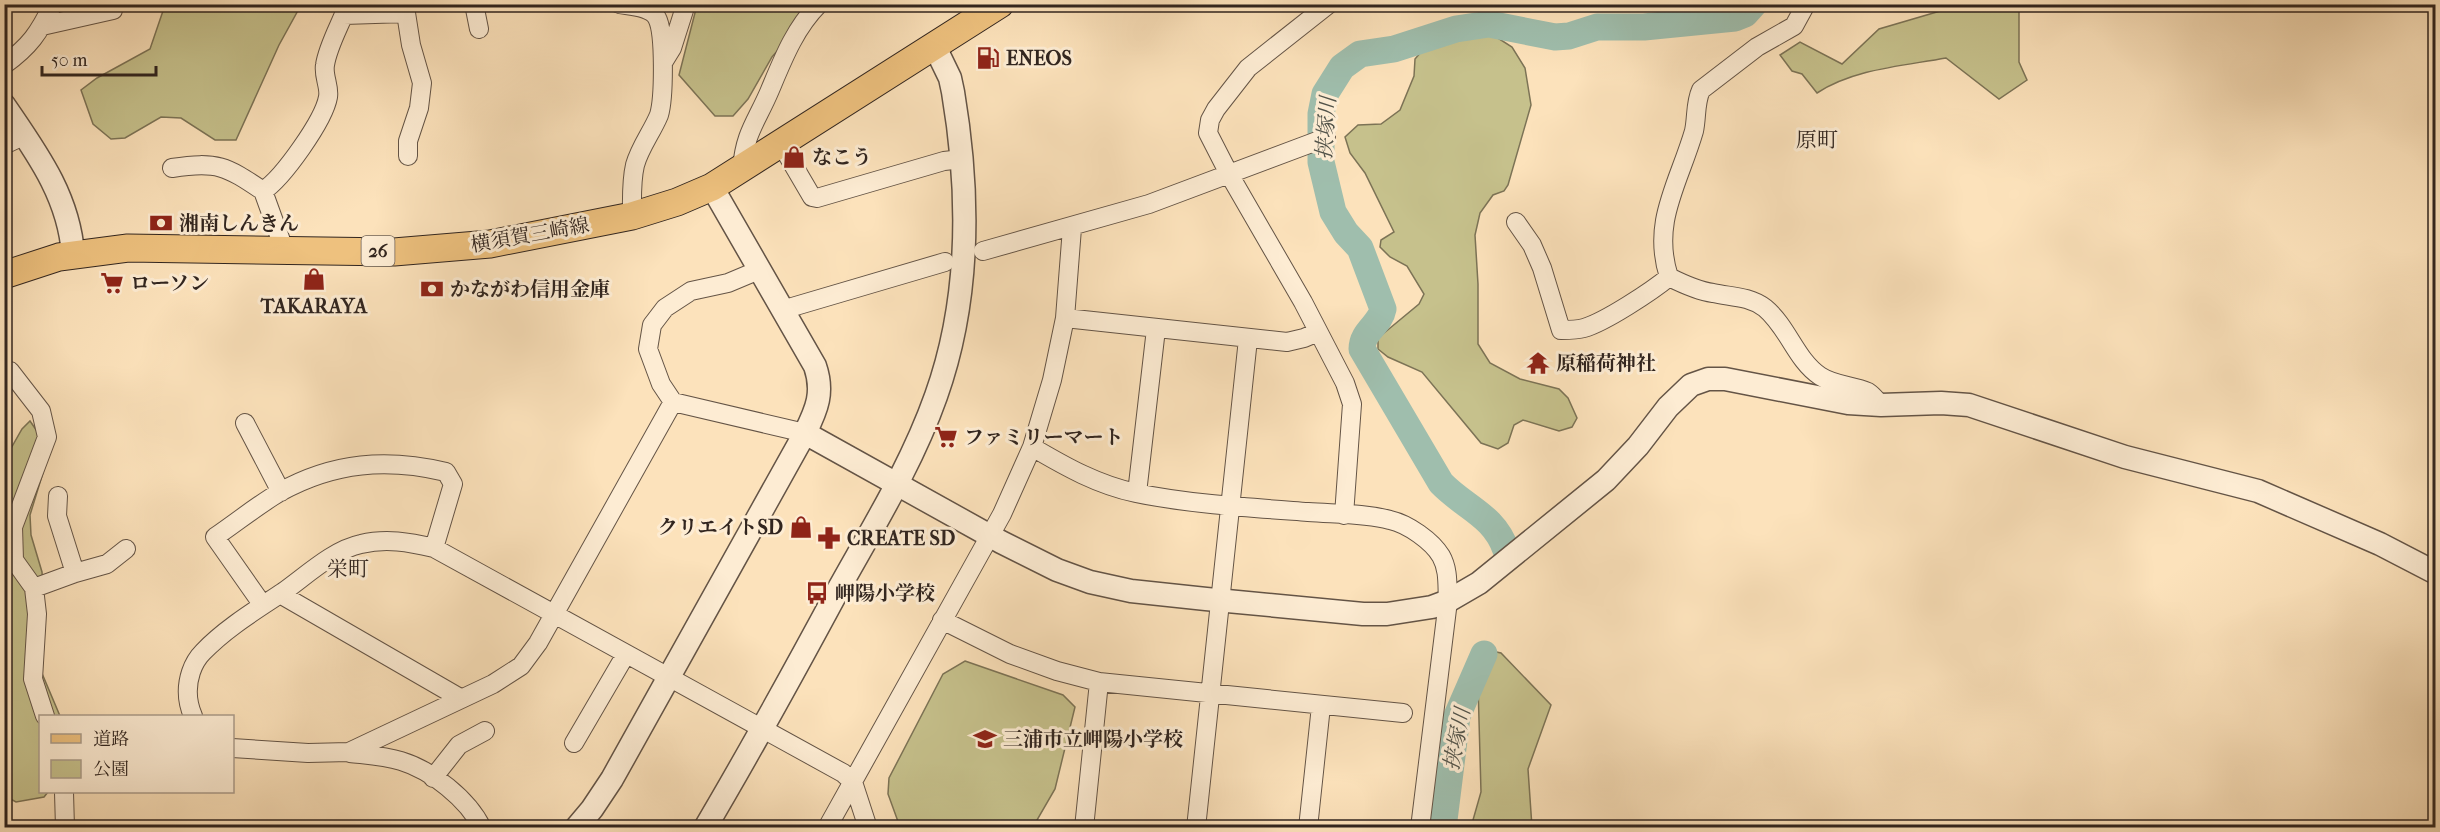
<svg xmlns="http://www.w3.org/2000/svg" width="2440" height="832" font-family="'IM FELL French Canon','Noto Serif JP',serif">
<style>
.green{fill:#c6c18c;stroke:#7c7356;stroke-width:1.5}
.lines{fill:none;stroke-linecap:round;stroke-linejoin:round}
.river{stroke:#9fbead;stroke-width:27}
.minor-casing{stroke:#645446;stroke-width:20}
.tertiary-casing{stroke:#645446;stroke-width:25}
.primary-casing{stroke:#31251f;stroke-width:29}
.minor{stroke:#fdecd3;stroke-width:18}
.tertiary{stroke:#fdecd3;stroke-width:22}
.primary{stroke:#eec17e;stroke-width:27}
.labels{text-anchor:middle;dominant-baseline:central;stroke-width:6;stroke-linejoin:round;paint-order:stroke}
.shield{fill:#fdecd3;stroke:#6e6155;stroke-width:1.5}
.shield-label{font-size:18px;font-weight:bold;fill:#31251f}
.poi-label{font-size:20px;font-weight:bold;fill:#31251f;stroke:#fdecd3;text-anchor:start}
.street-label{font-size:20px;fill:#31251f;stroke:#fdecd3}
.water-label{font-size:21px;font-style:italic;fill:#52534a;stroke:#fdecd3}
.neighbourhood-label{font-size:21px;fill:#31251f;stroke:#fdecd3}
</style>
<rect width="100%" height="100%" fill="#fce2bb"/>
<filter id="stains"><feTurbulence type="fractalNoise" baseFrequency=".00333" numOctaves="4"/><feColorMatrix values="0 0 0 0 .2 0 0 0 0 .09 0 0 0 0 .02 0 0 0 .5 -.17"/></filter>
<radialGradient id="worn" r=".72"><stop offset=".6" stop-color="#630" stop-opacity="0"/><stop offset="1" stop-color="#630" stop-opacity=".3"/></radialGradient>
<path class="green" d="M1964,4L2024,5L2019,12V62L2027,80L1999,99L1946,58C1902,66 1854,69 1817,93L1802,74L1792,71L1780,55L1800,42L1842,64L1879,29Z
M165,5H301L279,45L236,140H215L181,118L161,117L125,138L111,139L93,124L81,90L97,78L150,49Z
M697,5H818L772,57L748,99L733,116H715L679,75Z
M1490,33L1512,47L1525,68L1531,105L1508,185L1504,191L1493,195L1480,213L1475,235L1478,284V344L1490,363L1520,379L1559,389L1568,398L1577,418L1572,427L1559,431L1523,420L1514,425L1508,443L1498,449L1481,443L1422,372L1388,357L1378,349V338L1419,304L1424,294L1407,266L1390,257L1380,247L1381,240L1394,232L1365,173L1350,153L1345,137L1358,125L1381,124L1400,110L1414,76L1415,59L1421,52L1439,41Z
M30,421L50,450L30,515L31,535L42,572L44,605L41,671L60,716H40V792H48L44,797L16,802L5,796V459L22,429Z
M1477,648L1501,653L1551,705L1528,769L1532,827H1471L1481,792Z
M965,661L1063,695L1075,707L1055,789L1033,827H900L888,794L889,778L943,674Z"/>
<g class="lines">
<path class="river" d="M1506,550C1494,515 1465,508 1441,483L1362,349C1362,331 1380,325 1383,309L1360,248L1346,233L1333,212L1321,162V114L1325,94L1342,67L1360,54L1394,49L1456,29L1489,24L1555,37L1569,36L1597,27H1644L1735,18L1745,14L1754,4
M1443,828L1457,716L1484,654"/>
<g class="minor-casing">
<path id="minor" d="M474,4L479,29
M619,4C631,6 651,6 657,18C665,33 664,98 659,115C652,132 640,147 635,165C631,182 632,199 632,216
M1329,4L1248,68L1216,109L1210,120L1208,133L1229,174L1303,302L1345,383L1352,404L1344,515
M1806,4L1794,26L1757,47L1701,90C1695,103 1697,117 1694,131C1679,183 1651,222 1669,277C1683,284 1698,291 1713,293C1731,297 1749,296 1765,308C1788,327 1796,360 1820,376C1835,386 1853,385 1868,392C1873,395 1877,401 1881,405
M344,15L406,13L411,45L422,83L419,108L408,141V156
M42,26L113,10L114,4
M664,61L672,48L686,4
M4,65C30,46 39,33 53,4
M781,144L812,197L817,198L944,161L962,159
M4,145L25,135
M172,168C217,161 226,166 263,191
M742,168C745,132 757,121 770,90C783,59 795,28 819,4
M1516,222L1532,245L1542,268L1561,330C1568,330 1577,330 1584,328C1605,322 1652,291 1669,277
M284,249L263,191C283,178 324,120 328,97C330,87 323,76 325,65C328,45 341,24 348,4
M983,251L1149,204L1317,141L1326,136
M782,310L945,262
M1065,318L1287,342L1304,338L1318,332
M10,371L41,411L47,437L13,527L14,560L34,588L37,614L33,679L45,716
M673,402L661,384L648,349L652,325L665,308L691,291L728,283L759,270
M245,423L281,492
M1032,447C1066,467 1098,485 1136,493C1189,504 1254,508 1308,512C1335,514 1364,513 1390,520C1408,524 1432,541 1441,556C1449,570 1447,586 1448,601L1420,828
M1137,493L1156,329
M75,573L107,564L126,549
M34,588L75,573L57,516L58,496
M280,594L460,698
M262,604L215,537C237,522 258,505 280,492C334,462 387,458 446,472L453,484L434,548
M942,620L1010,654L1057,671L1099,682L1084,828
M1099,682L1403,713
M193,716C187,702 186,687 191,672C193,666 198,657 203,652C226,628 256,610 283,592C307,575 333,550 361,544C386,538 409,542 434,548L843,773L853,782L868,828
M574,743L626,654
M232,748L308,753L349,752L493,684L521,666L538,643L673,402L805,433
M350,753C367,755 385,756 401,761C431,770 468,799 482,828
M433,778L459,745L485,731
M64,792L65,828
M827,828L1002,514L1032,447L1052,380L1065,318L1072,228
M1196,828L1248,339
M1308,828L1321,706"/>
</g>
<g class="tertiary-casing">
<path id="tertiary" d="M4,105C36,152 69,196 73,254
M805,433L1001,542L1057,570L1090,582L1131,591L1206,599L1363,614H1387L1432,607L1448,601L1479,583L1606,480L1638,446L1668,407L1691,385L1708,379H1725L1848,403L1881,405L1941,403L1969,405L2125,457L2258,491L2380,544L2436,573
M576,828L592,809L612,779L805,433C817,409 824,392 815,366L712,187
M705,828C751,750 795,670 838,590C873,527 912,464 936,396C971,298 970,193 953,92L950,78L935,47"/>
</g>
<g class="primary-casing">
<path id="primary" d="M4,275L59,257L128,248L394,252L490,244L632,216L677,202L712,187L1000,4"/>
</g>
<use href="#minor" class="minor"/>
<use href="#tertiary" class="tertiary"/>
<use href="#primary" class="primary"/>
</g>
<defs>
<g id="fuel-bare" transform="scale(1.8)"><path d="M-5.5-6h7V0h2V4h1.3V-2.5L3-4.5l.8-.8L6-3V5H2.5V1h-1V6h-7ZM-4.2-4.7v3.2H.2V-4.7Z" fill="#8f2418" stroke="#fdecd3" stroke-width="2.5" paint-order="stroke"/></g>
<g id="shop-bare" transform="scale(1.8)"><path d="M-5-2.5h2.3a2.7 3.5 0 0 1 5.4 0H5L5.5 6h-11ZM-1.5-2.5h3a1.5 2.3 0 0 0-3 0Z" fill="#8f2418" stroke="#fdecd3" stroke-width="2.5" paint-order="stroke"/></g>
<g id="bank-bare" transform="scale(1.8)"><path d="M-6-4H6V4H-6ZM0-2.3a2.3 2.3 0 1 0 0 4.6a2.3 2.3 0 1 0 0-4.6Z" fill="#8f2418" stroke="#fdecd3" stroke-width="2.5" paint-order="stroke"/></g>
<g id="supermarket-bare" transform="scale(1.8)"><path d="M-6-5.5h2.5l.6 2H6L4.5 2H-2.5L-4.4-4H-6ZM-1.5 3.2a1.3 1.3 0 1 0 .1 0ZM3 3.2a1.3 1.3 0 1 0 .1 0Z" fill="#8f2418" stroke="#fdecd3" stroke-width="2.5" paint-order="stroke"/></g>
<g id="temple-bare" transform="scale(1.8)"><path d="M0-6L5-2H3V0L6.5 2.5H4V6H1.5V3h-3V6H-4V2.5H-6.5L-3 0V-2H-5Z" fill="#8f2418" stroke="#fdecd3" stroke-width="2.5" paint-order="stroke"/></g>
<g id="pharmacy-bare" transform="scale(1.8)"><path d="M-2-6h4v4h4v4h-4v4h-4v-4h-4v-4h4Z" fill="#8f2418" stroke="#fdecd3" stroke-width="2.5" paint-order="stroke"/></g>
<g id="bus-bare" transform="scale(1.8)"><path d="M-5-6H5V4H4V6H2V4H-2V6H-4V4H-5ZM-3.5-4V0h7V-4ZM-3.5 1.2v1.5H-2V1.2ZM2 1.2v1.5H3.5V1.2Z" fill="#8f2418" stroke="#fdecd3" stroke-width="2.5" paint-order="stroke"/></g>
<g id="school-bare" transform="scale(1.8)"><path d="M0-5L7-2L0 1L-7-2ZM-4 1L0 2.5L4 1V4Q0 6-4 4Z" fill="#8f2418" stroke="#fdecd3" stroke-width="2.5" paint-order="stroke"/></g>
</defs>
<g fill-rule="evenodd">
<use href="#fuel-bare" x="988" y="58"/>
<use href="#shop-bare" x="794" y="157"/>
<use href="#bank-bare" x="161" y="223"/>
<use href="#shop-bare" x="314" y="279"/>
<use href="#supermarket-bare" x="112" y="283"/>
<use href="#bank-bare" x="432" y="289"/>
<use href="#temple-bare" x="1538" y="363"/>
<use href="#supermarket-bare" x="946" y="437"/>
<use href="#shop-bare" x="801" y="527"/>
<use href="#pharmacy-bare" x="829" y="538"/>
<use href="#bus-bare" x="817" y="593"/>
<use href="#school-bare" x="985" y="739"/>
</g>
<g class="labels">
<rect class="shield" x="361.5" y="236" width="33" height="30" rx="4.5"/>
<g class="shield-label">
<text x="378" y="251">26</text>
</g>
<g class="poi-label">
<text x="1006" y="58">ENEOS</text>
<text x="812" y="157">なこう</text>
<text x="179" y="223">湘南しんきん</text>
<text x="130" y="283">ローソン</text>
<text x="450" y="289">かながわ信用金庫</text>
<text x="314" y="306" text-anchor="middle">TAKARAYA</text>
<text x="1556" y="363">原稲荷神社</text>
<text x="964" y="437">ファミリーマート</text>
<text x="783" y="527" text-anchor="end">クリエイトSD</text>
<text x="847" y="538">CREATE SD</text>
<text x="835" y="593">岬陽小学校</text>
<text x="1003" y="739">三浦市立岬陽小学校</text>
</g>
<g class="street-label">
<text transform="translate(530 235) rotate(-10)">横須賀三崎線</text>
</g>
<g class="water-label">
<text transform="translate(1326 128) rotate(-86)">挟塚川</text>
<text transform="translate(1457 739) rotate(-79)">挟塚川</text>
</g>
<g class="neighbourhood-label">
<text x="1817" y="140">原町</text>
<text x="348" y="569">栄町</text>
</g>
</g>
<rect width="2440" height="832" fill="none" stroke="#fce2bb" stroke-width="24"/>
<rect x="6" y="6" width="2428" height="820" fill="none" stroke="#31251f" stroke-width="3"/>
<rect x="12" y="12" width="2416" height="808" fill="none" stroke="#31251f" stroke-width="1.5"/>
<rect x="39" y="715" width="195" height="78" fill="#fdecd3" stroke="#ab9c8b" stroke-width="1.5"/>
<rect x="51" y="734" width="30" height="9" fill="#eec17e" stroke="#ab9c8b" stroke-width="1.5"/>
<text x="93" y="745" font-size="18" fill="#31251f">道路</text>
<rect x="51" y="760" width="30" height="18" fill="#c6c18c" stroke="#ab9c8b" stroke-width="1.5"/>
<text x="93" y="775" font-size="18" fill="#31251f">公園</text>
<path d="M42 66v9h114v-9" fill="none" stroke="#31251f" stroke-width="3"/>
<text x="51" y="66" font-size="18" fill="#31251f" stroke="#fdecd3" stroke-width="4.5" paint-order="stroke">50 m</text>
<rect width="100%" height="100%" filter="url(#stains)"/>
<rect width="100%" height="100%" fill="url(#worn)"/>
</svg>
